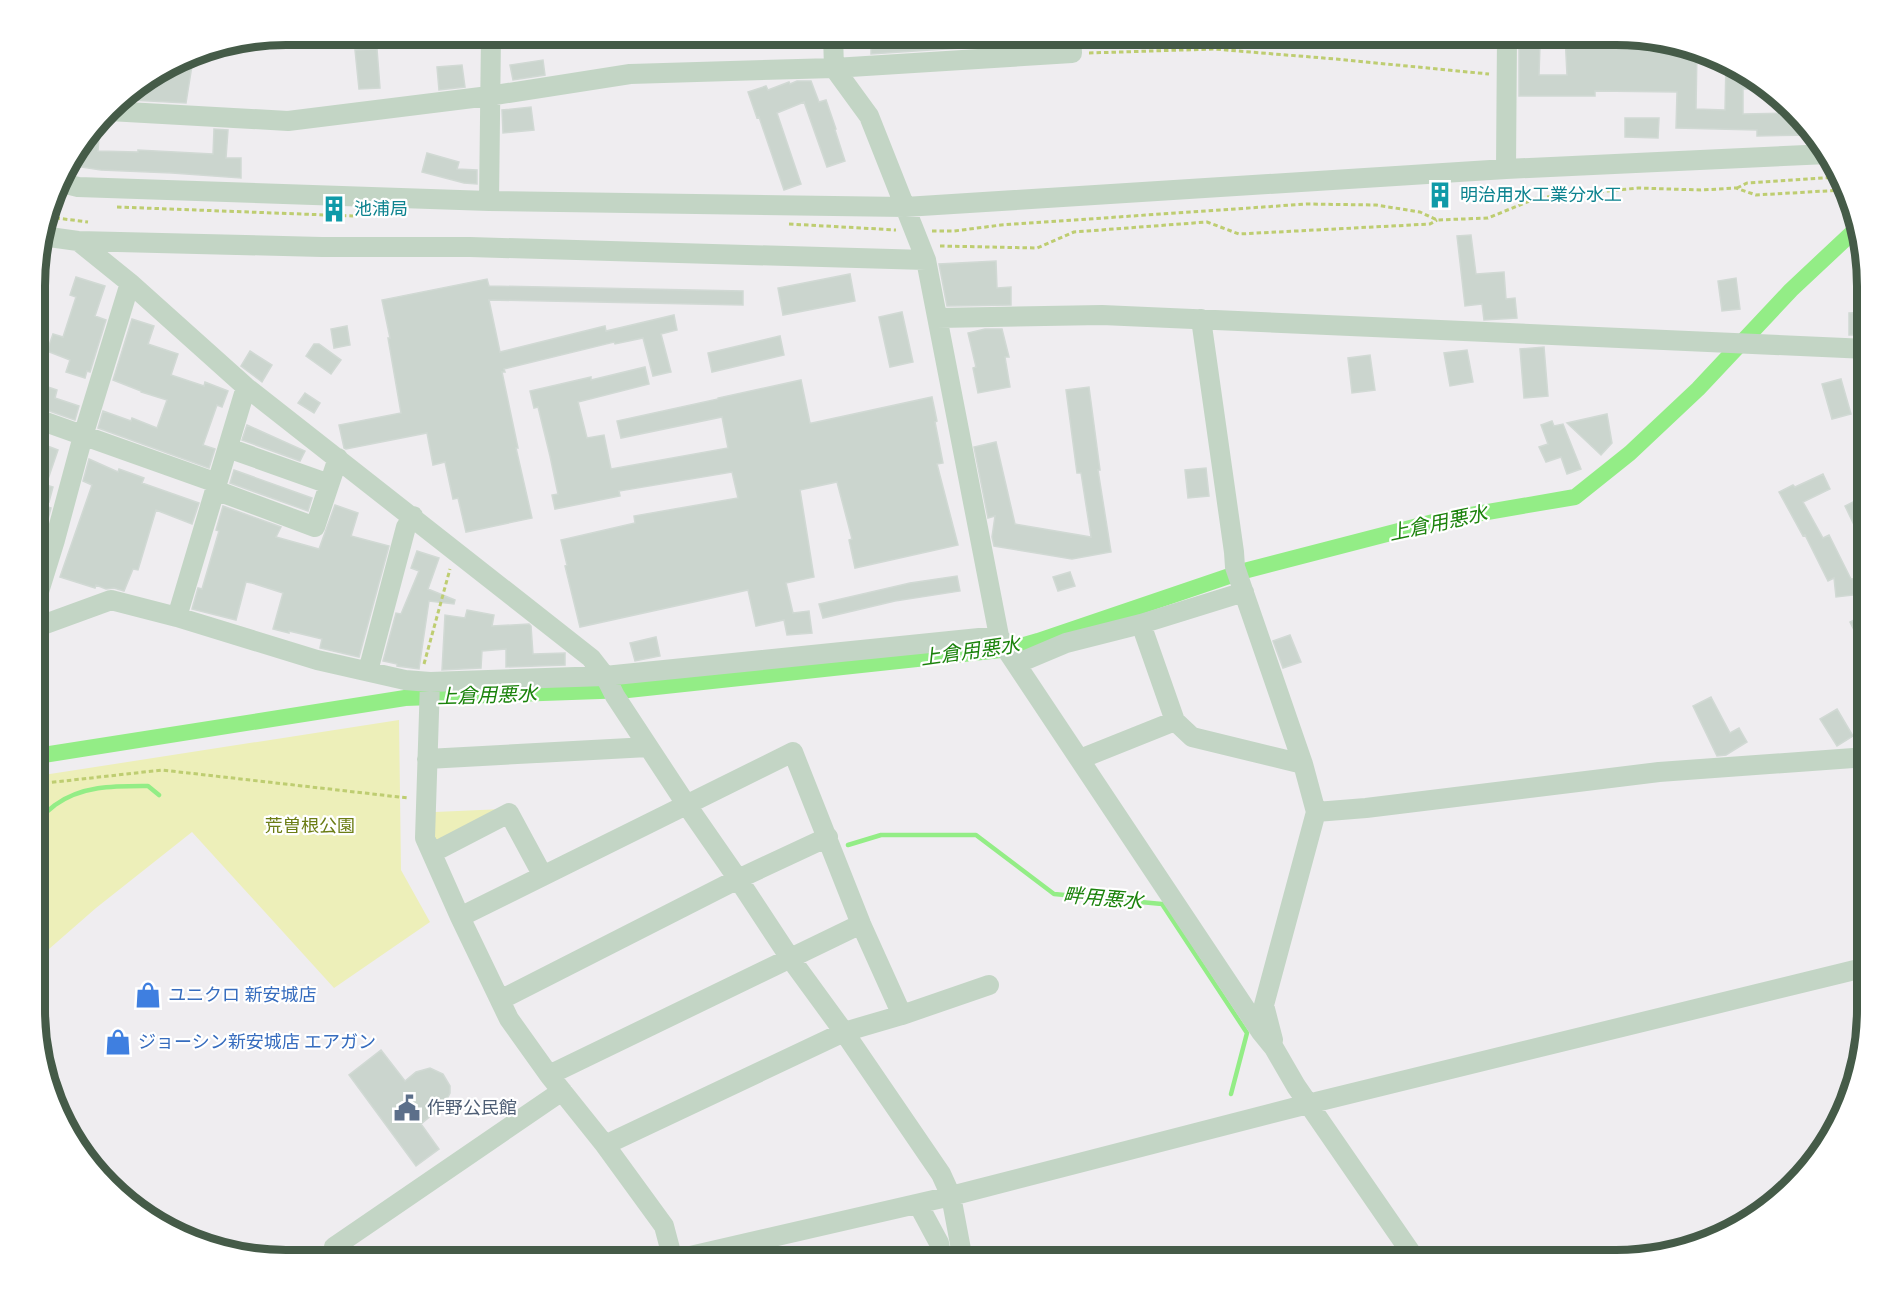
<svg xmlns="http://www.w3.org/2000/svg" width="1902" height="1295" font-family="Figtree,'Noto Sans JP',sans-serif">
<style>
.green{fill:#edefb9}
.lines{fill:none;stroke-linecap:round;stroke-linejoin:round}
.stream{stroke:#93ed86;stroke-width:4.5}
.canal{stroke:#93ed86;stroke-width:16}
.building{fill:#cbd5ce;stroke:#d1d9d4;stroke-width:1.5}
.path{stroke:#becd71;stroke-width:3;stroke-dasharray:4.5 3;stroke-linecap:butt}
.minor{stroke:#c3d5c5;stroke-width:20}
.labels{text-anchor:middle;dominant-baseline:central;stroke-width:4.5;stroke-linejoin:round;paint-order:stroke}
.culture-label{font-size:18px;fill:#0d838f;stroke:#fff;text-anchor:start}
.park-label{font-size:18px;fill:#6c7d15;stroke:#fff}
.shop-label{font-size:18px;fill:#366cbe;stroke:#fff;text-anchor:start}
.service-label{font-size:18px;fill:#4e5e75;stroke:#fff;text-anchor:start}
.water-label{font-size:20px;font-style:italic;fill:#1b830c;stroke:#fff}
.rim{fill:none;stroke:#455b48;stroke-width:8}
</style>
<rect width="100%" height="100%" fill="#efedf0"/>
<path class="green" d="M399,720L401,870L430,922L334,988L192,832L96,908L41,956L37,966V776Z
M503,809L437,847L434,840L435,812Z"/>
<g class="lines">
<path class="stream" d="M37,820C43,815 49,810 55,805C83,785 116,786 148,786L159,795
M848,845L881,835H976L1054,894L1162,904L1247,1033L1231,1094"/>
<path class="canal" d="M37,756L405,698L628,690L1010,649L1038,641L1244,571L1441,520L1575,497L1630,453L1698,389L1791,290L1855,230"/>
</g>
<path class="building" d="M384,35H414V48L383,47Z
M952,35H974L975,47L871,54V37L929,39V37Z
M1565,35H1593V47L1697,49L1696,109L1725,110L1726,63L1771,89H1743V114L1792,113L1812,135L1757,136V130L1676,128L1677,92L1595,91V96H1519V44L1540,45L1539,75H1567Z
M377,49L380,88L359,89L355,50Z
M194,53L186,103L132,100L134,89Z
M543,60L545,75L513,80L510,65Z
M462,65L465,87L439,90L437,67Z
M797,81H811L819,102L826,100L836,129L835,130L845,161L827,167L804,102L777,113L801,184L784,190L759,117L757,118L748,92L766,86L768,90L789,82L790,84Z
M531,107L534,130L503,133L502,110Z
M1625,118H1659L1658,138L1625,137Z
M100,123L98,151L138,152V150L213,154L214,129L228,130L226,158H241V178L172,173L101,170L68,165Z
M427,153L459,162L457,169L477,170V184L464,183L422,172Z
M1471,235L1476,274L1504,272L1506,299L1515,298L1517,318L1484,320L1482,304L1465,306L1457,236Z
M996,261L997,288L1011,287V305L947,306L939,264Z
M850,274L855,301L783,315L778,288Z
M76,277L105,286L95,316L106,320L90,372L87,371L85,378L66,372L70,360L47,351L53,334L63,337L76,297L70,295Z
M1736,278L1740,309L1722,311L1718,281Z
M487,279L489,286L743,291V305L489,300L500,352L605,326L606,331L674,315L677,330L661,334L671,372L653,376L643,338L615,344L614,342L504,369L505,372H502L518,448H516L532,518L466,532L458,498L453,499L445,462L433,465L427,433L346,449L344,448L339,425L401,413L388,338H390L382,300Z
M902,312L913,362L890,367L879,317Z
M1867,312V335H1849V313Z
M132,319L154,326L148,344L178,354L171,375L204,386L205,382L228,391L222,407L217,405L203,445L215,449L209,468L98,428L103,411L131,421L132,418L157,428L167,400L141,392V391L113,380Z
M347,326L350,345L334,348L331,329Z
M985,329H1002L1009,357H1005L1010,387L978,393L973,368L976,367L968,333Z
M780,336L784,355L712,372L708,353Z
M314,344H319L341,360L331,374L306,356Z
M1544,347L1548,396L1524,398L1520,349Z
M1467,350L1473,382L1450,386L1444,353Z
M250,351L272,365L262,382L241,366Z
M1370,355L1375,390L1352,393L1348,358Z
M645,367L649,384L578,402L587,438L604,435L611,469L728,448L722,417L621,438L617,421L718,399V398L801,380L810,423H812L932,397L937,421L935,422L943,463L937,464L958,545L855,568L849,540L852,539L837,482L800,490L814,577L786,583L793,613L809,611L812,633L787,635L784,620L756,626L748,590L580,627L565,566L567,565L561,540L635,523L634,516L738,498L732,472L619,491L620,496L555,509L552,495L558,494L550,456L538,407L534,408L530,391L591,377V380Z
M1841,379L1851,414L1832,419L1822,384Z
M45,386L57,390L55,398L79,406L75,420L38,407Z
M1089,387L1100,470H1098L1111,552L1072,559L994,546L992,537L995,516L988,518L974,447L996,442L1015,524L1091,537L1081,473H1077L1066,390Z
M305,393L320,403L314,413L298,403Z
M1607,414L1612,443L1601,455L1567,423Z
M1552,421L1554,426L1563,424L1581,469L1567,474L1561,457L1546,462L1539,447L1548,444L1541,425Z
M247,425L305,451L300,461L242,440Z
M37,442L58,450L46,485L53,487L49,502L41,500L39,506H37Z
M89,459L118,472L119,469L144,478L142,483L199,503L192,524L156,510L138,570L133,569L124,591L114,588L106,589L96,585L95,588L60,577L92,485L83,481Z
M1206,468L1209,496L1188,498L1185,470Z
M234,470L312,498L308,511L230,483Z
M1823,474L1830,489L1803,502L1823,538L1829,535L1851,579L1859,578L1861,594L1836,597L1834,578L1828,581L1805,535L1803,536L1779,492L1793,485L1795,487Z
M1859,499L1861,503L1867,500V552L1845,506Z
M335,505L358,513L351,536L389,546L359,657L320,648L322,639L289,631V633L273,629L283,593L252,583L246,582L236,620L192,609L198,588L202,589L219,531L216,530L223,506L281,527L276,537L319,549Z
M45,506L51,508L37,559V524L40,525Z
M417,551L439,558L428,589L455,600L454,604L429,601L419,669L397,666V664L383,661L396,613L401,614L419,571L411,568Z
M1070,572L1075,586L1058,591L1053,577Z
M957,576L960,591L895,601L823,618L819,604L910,583Z
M467,610L494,615L492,626L529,624L531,626L533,654L565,653V665L506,667V649L482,651L481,668L442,670L445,615L465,618Z
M1867,613V656L1850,622Z
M1290,635L1301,662L1283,668L1273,641Z
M656,637L660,656L635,661L630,643Z
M1711,697L1730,733L1739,728L1747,742L1726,755L1717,756L1693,706Z
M1837,709L1853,736L1837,746L1820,719Z
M381,1050L405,1081L416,1072L430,1068L443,1074L450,1086V1093L444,1105L421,1124L439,1149L416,1166L349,1075Z"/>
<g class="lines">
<path class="path" d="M1089,53L1214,49L1335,59L1489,74
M1737,188L1747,183L1839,177
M117,207L353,216
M48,217L88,222
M789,224L896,230
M932,231H954L1001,225L1307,204L1376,205L1420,212L1437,220L1488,218L1537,198L1638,188L1701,190L1736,188L1756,195L1843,190
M940,246L1037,248L1074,232L1207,222L1239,234L1430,224L1437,220
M424,664L450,569
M37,784L162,770L408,798"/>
<path class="minor" d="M833,35L834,68L869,116L926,260L999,636L1010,655L1261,1032L1274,1048L1296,1086L1416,1260
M109,111L288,121L489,96L630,74L834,68L1072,53L1071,35
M1506,169L1507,35
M58,182L78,187L489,201L905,207L1506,169L1828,154
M489,201L491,35
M42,236L78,241L322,247H470L926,260
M78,241L130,283L246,387L591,658L605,676L615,696L686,804L738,879L790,958L844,1032L941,1174L951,1196L963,1260
M938,318L1102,315L1867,349
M1201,319L1234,552L1235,567L1303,764L1316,812L1264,1005L1273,1040
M246,387L215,490L315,527L338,458
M37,419L217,483
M228,448L329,484
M37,598L55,540L83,436L130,283
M177,617L215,490
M1141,624L1175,721
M37,627L111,600L177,617L317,660L405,680L430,682L605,676L999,636
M1016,664L1066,643L1141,624L1244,592
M368,671L406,527L413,516
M430,682L425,838L460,917L509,1019L549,1075L605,1145L664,1226L673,1260L951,1196L1308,1104L1867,967
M427,759L648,747
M1080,759L1175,721L1192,737L1303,764
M1316,812L1366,808L1659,772L1867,757
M432,853L509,813L543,876
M460,917L793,752L861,924L902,1015L844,1032L605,1145
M500,1000L738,879L828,837
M902,1015L989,985
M549,1075L861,924
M918,1204L939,1243L942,1260
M343,1260L334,1247L562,1091"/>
</g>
<defs>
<g id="building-bare" transform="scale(2.07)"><path d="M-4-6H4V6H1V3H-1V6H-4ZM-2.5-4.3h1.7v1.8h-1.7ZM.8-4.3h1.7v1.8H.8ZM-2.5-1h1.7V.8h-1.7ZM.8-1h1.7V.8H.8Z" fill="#0f9aa8" stroke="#fff" stroke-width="2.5" paint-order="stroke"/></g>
<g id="shop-bare" transform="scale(2.07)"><path d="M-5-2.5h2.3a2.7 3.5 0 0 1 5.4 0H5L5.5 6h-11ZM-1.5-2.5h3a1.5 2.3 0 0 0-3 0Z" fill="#3f7fe0" stroke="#fff" stroke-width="2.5" paint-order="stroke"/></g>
<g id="civic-bare" transform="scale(2.07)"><path d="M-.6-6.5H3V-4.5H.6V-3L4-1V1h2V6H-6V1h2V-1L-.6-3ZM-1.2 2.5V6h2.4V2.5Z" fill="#5c6f8a" stroke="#fff" stroke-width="2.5" paint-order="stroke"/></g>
</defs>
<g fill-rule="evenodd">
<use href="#building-bare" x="1440" y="195"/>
<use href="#building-bare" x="334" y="209"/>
<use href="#shop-bare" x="148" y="995"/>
<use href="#shop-bare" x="118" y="1042"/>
<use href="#civic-bare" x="407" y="1108"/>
</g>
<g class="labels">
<g class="culture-label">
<text x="1460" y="195">明治用水工業分水工</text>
<text x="354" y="209">池浦局</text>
</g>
<g class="park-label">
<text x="310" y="826">荒曽根公園</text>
</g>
<g class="shop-label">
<text x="168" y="995">ユニクロ 新安城店</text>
<text x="138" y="1042">ジョーシン新安城店 エアガン</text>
</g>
<g class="service-label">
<text x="427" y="1108">作野公民館</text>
</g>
<g class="water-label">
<text transform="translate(1438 523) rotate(-12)">上倉用悪水</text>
<text transform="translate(970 651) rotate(-8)">上倉用悪水</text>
<text transform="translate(487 695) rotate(-2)">上倉用悪水</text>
<text transform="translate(1103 898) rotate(5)">畔用悪水</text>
</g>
</g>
<path d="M0 0H1902V1295H0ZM286 45H1616A241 241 0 0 1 1857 286V1009A241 241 0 0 1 1616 1250H286A241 241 0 0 1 45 1009V286A241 241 0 0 1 286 45Z" fill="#fff" fill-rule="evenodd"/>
<path class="rim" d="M286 45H1616A241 241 0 0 1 1857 286V1009A241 241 0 0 1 1616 1250H286A241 241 0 0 1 45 1009V286A241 241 0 0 1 286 45Z"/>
</svg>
